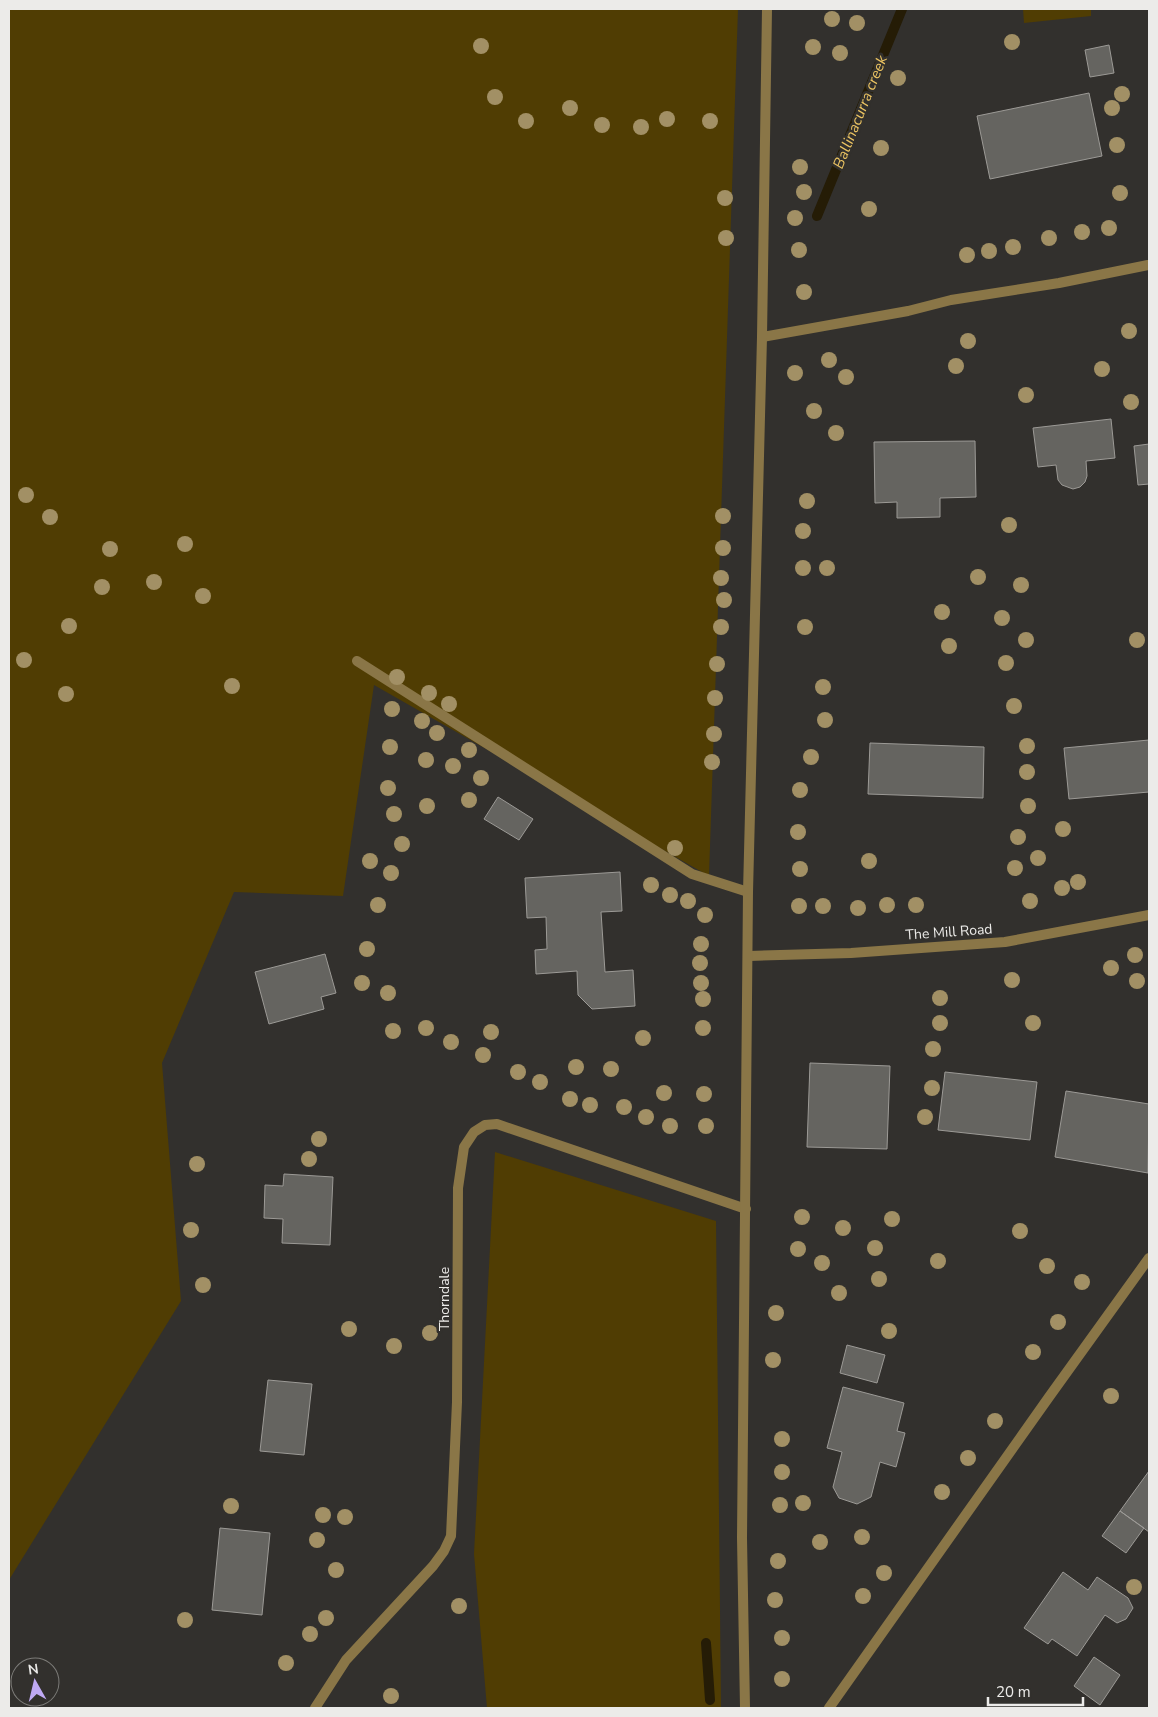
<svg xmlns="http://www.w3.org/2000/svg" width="1158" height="1717" font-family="'Nunito Sans',sans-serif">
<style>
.green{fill:#503d03}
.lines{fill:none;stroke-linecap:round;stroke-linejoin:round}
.stream{stroke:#251c06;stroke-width:10}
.building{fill:#656460;stroke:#9c9a96}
.service{stroke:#8a7647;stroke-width:10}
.minor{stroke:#8a7647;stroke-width:10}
.tertiary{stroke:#8a7647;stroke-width:10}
.tree{fill:#a29065}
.labels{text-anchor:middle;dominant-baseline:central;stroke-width:5;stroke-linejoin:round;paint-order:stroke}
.street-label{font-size:14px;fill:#ecebe9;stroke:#32302d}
.water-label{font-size:15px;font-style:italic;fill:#ecc462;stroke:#32302d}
</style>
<rect width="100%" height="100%" fill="#32302d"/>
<path class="green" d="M9,9H738L709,876L374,685L343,896L234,892L162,1063L181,1301L9,1580Z
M1023,9H1091V16L1024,23Z
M495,1152L716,1221L721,1708H487L474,1554Z"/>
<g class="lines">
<path class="stream" d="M817,216L902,9
M706,1643L710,1700"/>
</g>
<path class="building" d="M1109,45L1114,73L1090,77L1085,50Z
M1089,93L1102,156L990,179L977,116Z
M1111,419L1115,458L1086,461L1087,476L1085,482L1080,487L1073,489L1062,485L1058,480L1056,465L1038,467L1033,428Z
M975,441L976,497L940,498V517L897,518V502L875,503L874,442Z
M1149,444V484L1138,485L1134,446Z
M1149,740V792L1069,799L1064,748Z
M870,743L984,747L983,798L868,794Z
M498,797L533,819L519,840L484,819Z
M620,872L622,911L601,912L605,972L633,970L635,1006L592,1009L578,995L577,971L536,974L535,950L547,949L546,917L527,918L525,878Z
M325,954L336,993L321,997L324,1009L269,1024L255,972Z
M810,1063L890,1066L887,1149L807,1147Z
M945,1072L1037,1082L1030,1140L938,1130Z
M1066,1091L1149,1104L1148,1173L1055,1157Z
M284,1174L333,1177L330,1245L282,1243L283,1219L264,1218L265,1185L283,1186Z
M847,1345L885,1355L877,1383L840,1373Z
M268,1380L312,1384L304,1455L260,1451Z
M843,1387L904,1403L897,1431L905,1433L896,1467L880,1462L871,1497L857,1504L839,1498L833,1487L842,1452L827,1448Z
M1149,1471V1532L1120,1511Z
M1120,1511L1144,1528L1126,1553L1102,1536Z
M220,1528L270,1533L262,1615L212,1610Z
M1063,1572L1088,1590L1097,1577L1128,1598L1133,1608L1126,1619L1117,1623L1105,1615L1077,1656L1052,1639L1048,1644L1024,1628Z
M1094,1657L1120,1675L1100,1705L1074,1686Z"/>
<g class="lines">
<path class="service" d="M357,661L692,874L748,892"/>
<path class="minor" d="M762,337L908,311L951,300L1059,283L1148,265
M749,956L851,953L1005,942L1149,915
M315,1708L346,1660L433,1566L444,1551L451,1536L457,1402L458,1188L464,1147L474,1132L485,1125L497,1124L746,1209
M829,1708L1049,1397L1149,1258"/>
<path class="tertiary" d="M745,1708L742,1538L748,892L762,337L767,9"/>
</g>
<g class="tree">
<circle cx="832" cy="19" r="8"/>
<circle cx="857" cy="23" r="8"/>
<circle cx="1012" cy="42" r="8"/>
<circle cx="481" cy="46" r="8"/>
<circle cx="813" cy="47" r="8"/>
<circle cx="840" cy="53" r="8"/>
<circle cx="898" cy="78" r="8"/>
<circle cx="1122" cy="94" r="8"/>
<circle cx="495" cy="97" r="8"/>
<circle cx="570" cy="108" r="8"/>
<circle cx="1112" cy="108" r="8"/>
<circle cx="667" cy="119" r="8"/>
<circle cx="526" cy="121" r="8"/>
<circle cx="710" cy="121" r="8"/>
<circle cx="602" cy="125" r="8"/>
<circle cx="641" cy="127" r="8"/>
<circle cx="1117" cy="145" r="8"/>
<circle cx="881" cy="148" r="8"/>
<circle cx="800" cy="167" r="8"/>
<circle cx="804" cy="192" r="8"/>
<circle cx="1120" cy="193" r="8"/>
<circle cx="725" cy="198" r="8"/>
<circle cx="869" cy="209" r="8"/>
<circle cx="795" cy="218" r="8"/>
<circle cx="1109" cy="228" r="8"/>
<circle cx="1082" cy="232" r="8"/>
<circle cx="726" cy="238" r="8"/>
<circle cx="1049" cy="238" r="8"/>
<circle cx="1013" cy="247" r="8"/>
<circle cx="799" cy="250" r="8"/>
<circle cx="989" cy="251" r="8"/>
<circle cx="967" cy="255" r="8"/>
<circle cx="804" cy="292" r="8"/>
<circle cx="1129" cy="331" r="8"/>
<circle cx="968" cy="341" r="8"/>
<circle cx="829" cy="360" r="8"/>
<circle cx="956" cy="366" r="8"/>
<circle cx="1102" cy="369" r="8"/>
<circle cx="795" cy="373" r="8"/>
<circle cx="846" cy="377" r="8"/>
<circle cx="1026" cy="395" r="8"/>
<circle cx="1131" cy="402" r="8"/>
<circle cx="814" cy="411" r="8"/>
<circle cx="836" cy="433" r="8"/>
<circle cx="26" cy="495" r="8"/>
<circle cx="807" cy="501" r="8"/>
<circle cx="723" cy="516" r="8"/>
<circle cx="50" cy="517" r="8"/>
<circle cx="1009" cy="525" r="8"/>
<circle cx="803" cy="531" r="8"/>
<circle cx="185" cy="544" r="8"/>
<circle cx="723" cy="548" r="8"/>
<circle cx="110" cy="549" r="8"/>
<circle cx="803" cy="568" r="8"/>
<circle cx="827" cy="568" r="8"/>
<circle cx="978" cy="577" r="8"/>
<circle cx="721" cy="578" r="8"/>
<circle cx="154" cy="582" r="8"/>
<circle cx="1021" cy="585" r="8"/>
<circle cx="102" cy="587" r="8"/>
<circle cx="203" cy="596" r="8"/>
<circle cx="724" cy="600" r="8"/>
<circle cx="942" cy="612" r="8"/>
<circle cx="1002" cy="618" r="8"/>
<circle cx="69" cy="626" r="8"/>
<circle cx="721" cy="627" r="8"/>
<circle cx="805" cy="627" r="8"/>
<circle cx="1026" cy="640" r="8"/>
<circle cx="1137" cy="640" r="8"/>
<circle cx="949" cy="646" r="8"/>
<circle cx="24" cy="660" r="8"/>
<circle cx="1006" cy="663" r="8"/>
<circle cx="717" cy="664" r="8"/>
<circle cx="397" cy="677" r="8"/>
<circle cx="232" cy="686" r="8"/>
<circle cx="823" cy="687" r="8"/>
<circle cx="429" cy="693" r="8"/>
<circle cx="66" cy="694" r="8"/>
<circle cx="715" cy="698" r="8"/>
<circle cx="449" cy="704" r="8"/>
<circle cx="1014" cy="706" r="8"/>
<circle cx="392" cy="709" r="8"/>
<circle cx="825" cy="720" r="8"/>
<circle cx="422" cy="721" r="8"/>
<circle cx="437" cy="733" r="8"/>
<circle cx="714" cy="734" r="8"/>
<circle cx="1027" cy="746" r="8"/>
<circle cx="390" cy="747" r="8"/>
<circle cx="469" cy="750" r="8"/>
<circle cx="811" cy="757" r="8"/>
<circle cx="426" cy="760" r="8"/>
<circle cx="712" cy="762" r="8"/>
<circle cx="453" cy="766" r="8"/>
<circle cx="1027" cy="772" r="8"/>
<circle cx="481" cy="778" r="8"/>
<circle cx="388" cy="788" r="8"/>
<circle cx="800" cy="790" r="8"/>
<circle cx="469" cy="800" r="8"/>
<circle cx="427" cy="806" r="8"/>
<circle cx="1028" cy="806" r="8"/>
<circle cx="394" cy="814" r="8"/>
<circle cx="1063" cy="829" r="8"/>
<circle cx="798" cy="832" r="8"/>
<circle cx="1018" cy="837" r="8"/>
<circle cx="402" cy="844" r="8"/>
<circle cx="675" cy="848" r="8"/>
<circle cx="1038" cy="858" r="8"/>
<circle cx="370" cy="861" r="8"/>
<circle cx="869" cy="861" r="8"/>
<circle cx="1015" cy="868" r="8"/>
<circle cx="800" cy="869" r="8"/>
<circle cx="391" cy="873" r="8"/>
<circle cx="1078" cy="882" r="8"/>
<circle cx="651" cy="885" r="8"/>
<circle cx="1062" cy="888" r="8"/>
<circle cx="670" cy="895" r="8"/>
<circle cx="688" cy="901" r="8"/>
<circle cx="1030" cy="901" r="8"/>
<circle cx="378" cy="905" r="8"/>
<circle cx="887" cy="905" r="8"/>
<circle cx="916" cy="905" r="8"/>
<circle cx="799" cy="906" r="8"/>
<circle cx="823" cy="906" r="8"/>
<circle cx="858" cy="908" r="8"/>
<circle cx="705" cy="915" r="8"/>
<circle cx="701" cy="944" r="8"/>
<circle cx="367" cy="949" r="8"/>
<circle cx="1135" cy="955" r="8"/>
<circle cx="700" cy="963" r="8"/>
<circle cx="1111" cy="968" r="8"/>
<circle cx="1012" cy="980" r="8"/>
<circle cx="1137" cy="981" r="8"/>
<circle cx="362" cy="983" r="8"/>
<circle cx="701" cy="983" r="8"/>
<circle cx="388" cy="993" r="8"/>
<circle cx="940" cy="998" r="8"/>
<circle cx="703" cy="999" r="8"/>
<circle cx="940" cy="1023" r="8"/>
<circle cx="1033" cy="1023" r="8"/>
<circle cx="426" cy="1028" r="8"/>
<circle cx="703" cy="1028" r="8"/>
<circle cx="393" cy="1031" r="8"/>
<circle cx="491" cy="1032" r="8"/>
<circle cx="643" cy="1038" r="8"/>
<circle cx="451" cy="1042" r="8"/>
<circle cx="933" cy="1049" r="8"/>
<circle cx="483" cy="1055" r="8"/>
<circle cx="576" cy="1067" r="8"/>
<circle cx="611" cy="1069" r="8"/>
<circle cx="518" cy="1072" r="8"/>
<circle cx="540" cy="1082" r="8"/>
<circle cx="932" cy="1088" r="8"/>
<circle cx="664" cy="1093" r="8"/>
<circle cx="704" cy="1094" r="8"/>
<circle cx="570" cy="1099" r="8"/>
<circle cx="590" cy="1105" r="8"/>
<circle cx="624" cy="1107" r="8"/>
<circle cx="646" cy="1117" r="8"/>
<circle cx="925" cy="1117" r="8"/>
<circle cx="670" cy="1126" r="8"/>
<circle cx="706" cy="1126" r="8"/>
<circle cx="319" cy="1139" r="8"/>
<circle cx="309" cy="1159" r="8"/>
<circle cx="197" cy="1164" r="8"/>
<circle cx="802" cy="1217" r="8"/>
<circle cx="892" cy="1219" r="8"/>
<circle cx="843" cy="1228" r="8"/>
<circle cx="191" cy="1230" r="8"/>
<circle cx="1020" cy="1231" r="8"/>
<circle cx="875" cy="1248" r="8"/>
<circle cx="798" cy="1249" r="8"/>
<circle cx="938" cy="1261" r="8"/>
<circle cx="822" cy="1263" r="8"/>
<circle cx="1047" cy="1266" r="8"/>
<circle cx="879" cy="1279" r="8"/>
<circle cx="1082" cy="1282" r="8"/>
<circle cx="203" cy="1285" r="8"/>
<circle cx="839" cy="1293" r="8"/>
<circle cx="776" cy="1313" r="8"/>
<circle cx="1058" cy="1322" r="8"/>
<circle cx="349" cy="1329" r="8"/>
<circle cx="889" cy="1331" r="8"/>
<circle cx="430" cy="1333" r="8"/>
<circle cx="394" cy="1346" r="8"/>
<circle cx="1033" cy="1352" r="8"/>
<circle cx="773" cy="1360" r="8"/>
<circle cx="1111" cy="1396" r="8"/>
<circle cx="995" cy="1421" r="8"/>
<circle cx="782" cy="1439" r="8"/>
<circle cx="968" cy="1458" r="8"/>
<circle cx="782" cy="1472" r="8"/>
<circle cx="942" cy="1492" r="8"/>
<circle cx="803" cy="1503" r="8"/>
<circle cx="780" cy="1505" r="8"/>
<circle cx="231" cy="1506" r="8"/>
<circle cx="323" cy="1515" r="8"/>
<circle cx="345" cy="1517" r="8"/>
<circle cx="862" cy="1537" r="8"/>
<circle cx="317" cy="1540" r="8"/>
<circle cx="820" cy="1542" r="8"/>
<circle cx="778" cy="1561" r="8"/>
<circle cx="336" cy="1570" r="8"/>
<circle cx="884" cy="1573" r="8"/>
<circle cx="1134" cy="1587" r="8"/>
<circle cx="863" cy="1596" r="8"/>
<circle cx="775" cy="1600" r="8"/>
<circle cx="459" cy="1606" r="8"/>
<circle cx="326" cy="1618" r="8"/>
<circle cx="185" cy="1620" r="8"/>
<circle cx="310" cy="1634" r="8"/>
<circle cx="782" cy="1638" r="8"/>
<circle cx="286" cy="1663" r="8"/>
<circle cx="782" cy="1679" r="8"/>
<circle cx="391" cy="1696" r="8"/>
</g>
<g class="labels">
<g class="street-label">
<text transform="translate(949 932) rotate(-4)">The Mill Road</text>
<text transform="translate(444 1299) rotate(-90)">Thorndale</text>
</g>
<g class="water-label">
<text transform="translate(860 112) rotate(-68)">Ballinacurra creek</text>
</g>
</g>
<rect width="1158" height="1717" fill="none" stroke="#ecebe9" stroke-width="20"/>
<g transform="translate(35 1682) rotate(352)"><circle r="24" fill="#32302d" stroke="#7c7b78"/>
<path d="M0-4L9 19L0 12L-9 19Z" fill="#bfa9f4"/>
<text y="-8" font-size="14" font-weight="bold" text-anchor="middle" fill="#ecebe9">N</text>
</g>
<path d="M988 1697v8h95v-8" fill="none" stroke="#ecebe9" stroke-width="2.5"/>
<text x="996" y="1697" font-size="15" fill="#ecebe9" stroke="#32302d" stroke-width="4" paint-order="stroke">20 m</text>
</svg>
